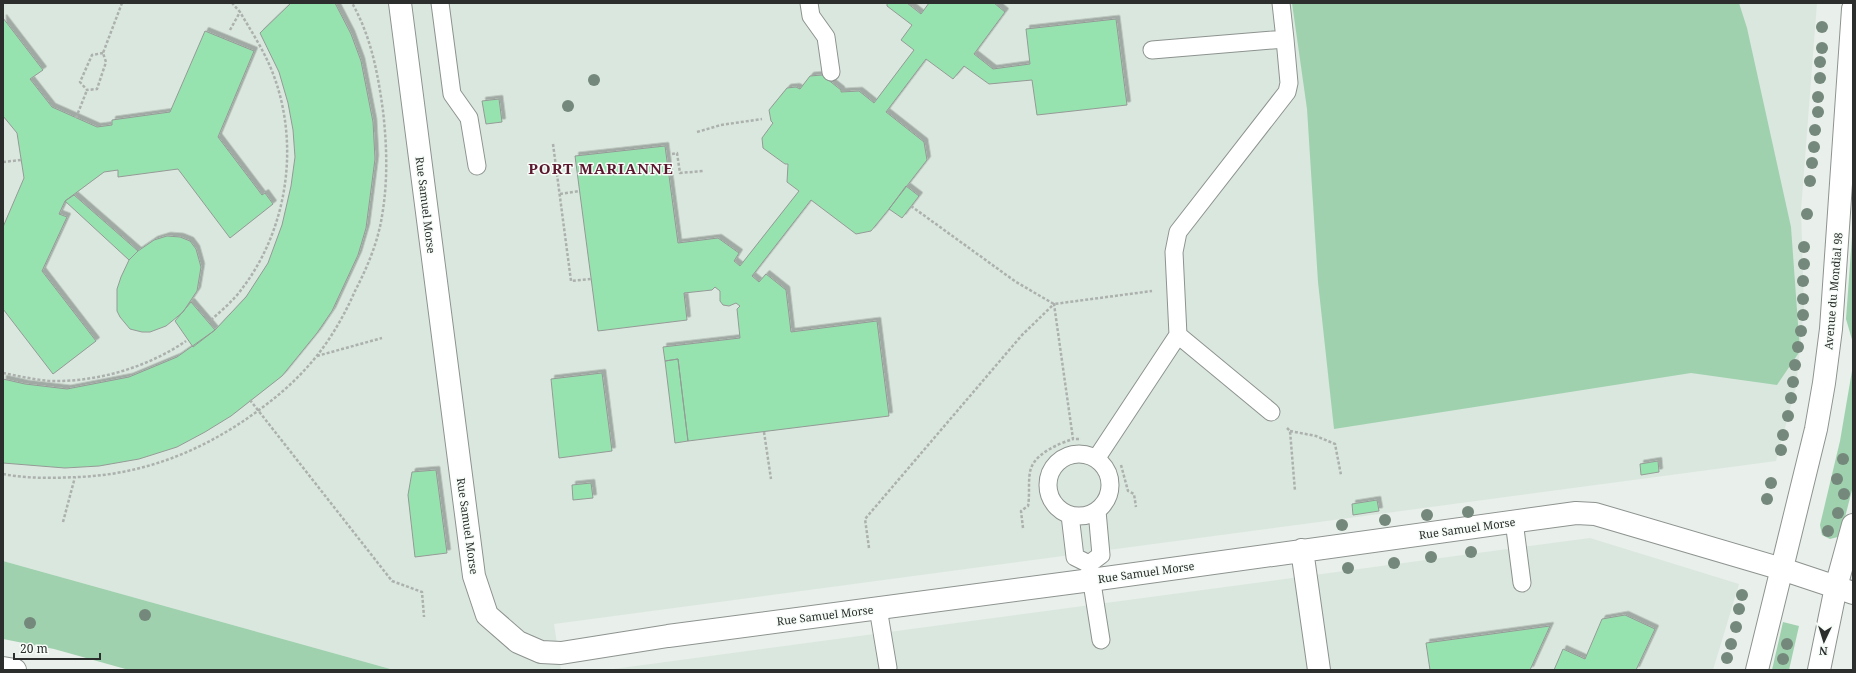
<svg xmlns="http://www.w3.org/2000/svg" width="1856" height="673" font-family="'Noto Serif',serif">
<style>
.built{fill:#dae7de}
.grass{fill:#a0d1ae}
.building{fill:#97e3af;stroke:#949a96;filter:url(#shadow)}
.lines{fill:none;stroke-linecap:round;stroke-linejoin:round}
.service-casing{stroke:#8d938f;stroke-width:19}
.minor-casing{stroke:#8d938f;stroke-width:24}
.secondary-casing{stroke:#8d938f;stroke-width:24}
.primary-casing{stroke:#8d938f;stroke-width:24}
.path{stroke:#acb1ae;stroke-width:2.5;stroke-dasharray:3 2;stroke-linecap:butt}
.service{stroke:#fff;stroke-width:17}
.minor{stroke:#fff;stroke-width:22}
.secondary{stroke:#fff;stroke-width:22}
.primary{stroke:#fff;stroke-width:22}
.tree{fill:#74887b}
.labels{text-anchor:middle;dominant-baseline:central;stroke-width:3;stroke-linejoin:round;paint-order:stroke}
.street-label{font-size:11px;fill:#2b2e2c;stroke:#f6fcf8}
.district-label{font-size:15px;font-weight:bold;letter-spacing:1px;fill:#5b172e;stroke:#f6fcf8}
</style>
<defs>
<filter id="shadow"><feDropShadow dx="3.5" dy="-3.5" stdDeviation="0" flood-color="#0004"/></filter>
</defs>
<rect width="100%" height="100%" fill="#e9efeb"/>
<path class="built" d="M3,3H1817L1801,210L1804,308L1796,387L1776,461L554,624L561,670H394L3,561Z
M1590,538L1739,584L1713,670H606Z"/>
<path class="grass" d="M1292,3H1739L1747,28L1791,227L1800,351L1777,385L1691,373L1334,429L1318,282L1307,109Z
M1853,223V343L1846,319Z
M1853,365V486L1841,533L1838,537L1830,539L1822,535L1820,525L1840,441Z
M3,561L394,670H129L54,649L3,639Z
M1783,622L1799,626L1789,670H1772Z"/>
<path class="building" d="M291,3H335L351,34L361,61L373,122L375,159L366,228L358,255L332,311L317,333L282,376L231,416L205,432L177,447L139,459L99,466L65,468L3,463V379L25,384L67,389L129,377L177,357L215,330L246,297L268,263L282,225L291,186L295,157L293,130L288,103L279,72L260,33Z
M887,3H907L921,14L929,3H994L1005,12L974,54L993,69L1030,64L1026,29L1116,19L1127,105L1037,115L1032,80L989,84L964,66L953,79L926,59L886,112L924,142L927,160L889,209L871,231L856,234L811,200L752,276L759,282L766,274L786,290L791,332L877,321L889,416L688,441L678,359L665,361L663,347L740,338L737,309L740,306L736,303L729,306L723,305L720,301V291L715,287L712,290L684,293L687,320L598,331L575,156L665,146L678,243L718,238L739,253L734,261L740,266L799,191L787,182L788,164H785L763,148L762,138L773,123L771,121L769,110L787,88L796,87L800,89L810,76L822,75L841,90V92L859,91L874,103L914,50L901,40L912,25L887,6Z
M3,18L43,70L30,79L52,107L97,127L112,125V120L170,112L205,31L254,51L218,137L262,195L265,193L273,204L230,238L178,169L118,177V170L104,172L65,201L59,214L67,217L42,271L96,341L53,374L3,309V227L24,178L17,133L3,116Z
M499,99L502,122L486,124L482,101Z
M906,186L919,196L902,218L889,209Z
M74,195L138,251L129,260L65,201Z
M167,236L180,237L190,241L196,249L201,267L197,291L183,312L166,326L150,332H142L130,329L120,317L117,311V289L121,277L129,260L138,251L154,240Z
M191,302L215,330L193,347L175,321Z
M678,359L688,441L675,443L665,361Z
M602,373L612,451L559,458L551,379Z
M1658,461L1659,472L1641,475L1640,464Z
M436,470L447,553L415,557L408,495L412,472Z
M591,483L593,498L573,500L572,485Z
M1377,500L1379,511L1353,515L1352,504Z
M1625,615L1655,629L1636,670H1554L1563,649L1585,659L1602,619Z
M1550,626L1530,670H1430L1426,643Z"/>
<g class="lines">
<g class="service-casing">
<path id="service" d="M440,3L452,94L469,118L477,166
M809,3L811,16L826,37L831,72
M1281,3L1285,39
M1178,335L1271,412
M1048 485a31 31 0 1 1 62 0a31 31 0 1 1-62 0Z
M1096,459L1178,335L1174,252L1178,232L1287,92L1289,83L1285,39L1152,50
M1070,515L1075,557L1089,564
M1514,521L1522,583
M1089,564L1101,640
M1089,564L1101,555L1097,511
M878,608L888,668"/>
</g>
<g class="minor-casing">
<path id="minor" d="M400,3L474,576L487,615L518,642L541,652L561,653L668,636L1091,580L1576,513L1595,514L1782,569
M1302,550L1319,670
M1836,587L1853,593"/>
</g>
<g class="secondary-casing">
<path id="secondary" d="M1782,569L1836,587
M1757,670L1816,429L1824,383L1831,329L1853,9
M1819,670L1836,587L1853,525"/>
</g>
<g class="primary-casing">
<path id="primary" d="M3,668L15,670"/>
</g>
<path class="path" d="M230,30L240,12L232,3
M103,53L92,55L80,82L87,90L97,89L106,62L103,53L122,3
M76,118L87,90
M697,132L721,125L762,119
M553,144L571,281L591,279
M672,154L677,153L680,173L703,171
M3,162L21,160
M560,194L580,191
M911,206L1016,282L1054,304L1152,291
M211,320C221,311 233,301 241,290C286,232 299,151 276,82C268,57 253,34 240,12
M317,356L382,338
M3,373C19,376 35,380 52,381C98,382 148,367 186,341
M250,400L392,581L422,592L424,617
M1287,428L1290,431L1295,491
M1290,431L1316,436L1335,444L1341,475
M764,432L771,479
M1121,465L1128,491L1134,494L1136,507
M3,474C28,479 54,478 79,477C148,474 209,448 263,407C290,387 313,364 331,336C340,322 348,307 355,291C367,268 378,242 382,216C388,181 387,146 383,111C378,74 371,36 352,3
M63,522L75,477
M1023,528L1021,511L1028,506C1030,495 1028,483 1030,472C1033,454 1058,444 1073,439
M869,548L865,519L1022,335L1054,304L1073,439H1081"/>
<use href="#service" class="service"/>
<use href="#minor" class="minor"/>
<use href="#secondary" class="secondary"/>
<use href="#primary" class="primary"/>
</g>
<g class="tree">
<circle cx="1822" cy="27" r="6"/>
<circle cx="1822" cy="48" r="6"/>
<circle cx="1820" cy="62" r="6"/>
<circle cx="1820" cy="78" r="6"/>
<circle cx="594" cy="80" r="6"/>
<circle cx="1818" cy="97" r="6"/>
<circle cx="568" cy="106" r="6"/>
<circle cx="1818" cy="112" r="6"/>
<circle cx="1815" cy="130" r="6"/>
<circle cx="1814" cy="147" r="6"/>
<circle cx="1812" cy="163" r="6"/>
<circle cx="1810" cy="181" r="6"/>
<circle cx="1807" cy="214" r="6"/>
<circle cx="1804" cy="247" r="6"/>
<circle cx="1804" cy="264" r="6"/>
<circle cx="1803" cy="281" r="6"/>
<circle cx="1803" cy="299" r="6"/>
<circle cx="1803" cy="315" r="6"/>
<circle cx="1801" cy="331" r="6"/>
<circle cx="1798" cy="347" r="6"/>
<circle cx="1795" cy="365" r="6"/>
<circle cx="1793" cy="382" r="6"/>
<circle cx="1791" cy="398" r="6"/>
<circle cx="1788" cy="416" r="6"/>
<circle cx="1783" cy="435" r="6"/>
<circle cx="1781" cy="450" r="6"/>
<circle cx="1843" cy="459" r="6"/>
<circle cx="1837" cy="479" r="6"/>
<circle cx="1771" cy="483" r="6"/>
<circle cx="1844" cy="494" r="6"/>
<circle cx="1767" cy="499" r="6"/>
<circle cx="1468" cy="512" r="6"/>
<circle cx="1838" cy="513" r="6"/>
<circle cx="1427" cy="515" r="6"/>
<circle cx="1385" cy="520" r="6"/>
<circle cx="1342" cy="525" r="6"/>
<circle cx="1828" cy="531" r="6"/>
<circle cx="1471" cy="552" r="6"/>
<circle cx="1431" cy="557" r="6"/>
<circle cx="1394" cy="563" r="6"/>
<circle cx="1348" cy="568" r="6"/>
<circle cx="1742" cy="595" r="6"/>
<circle cx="1739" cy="609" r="6"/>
<circle cx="145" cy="615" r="6"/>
<circle cx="30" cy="623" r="6"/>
<circle cx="1736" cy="627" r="6"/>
<circle cx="1731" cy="644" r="6"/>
<circle cx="1787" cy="644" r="6"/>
<circle cx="1727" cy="658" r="6"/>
<circle cx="1783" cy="659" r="6"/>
</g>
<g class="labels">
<g class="street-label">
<text transform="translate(426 205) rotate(83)">Rue Samuel Morse</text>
<text transform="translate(1833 291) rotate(-85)">Avenue du Mondial 98</text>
<text transform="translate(468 526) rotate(82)">Rue Samuel Morse</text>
<text transform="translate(1467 528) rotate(-8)">Rue Samuel Morse</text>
<text transform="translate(1146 572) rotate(-8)">Rue Samuel Morse</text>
<text transform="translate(825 615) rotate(-7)">Rue Samuel Morse</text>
</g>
<g class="district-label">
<text x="601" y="168">PORT MARIANNE</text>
</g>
</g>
<rect width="1856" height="673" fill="none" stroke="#2b2e2c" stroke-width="8"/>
<g transform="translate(1824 641) rotate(184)" stroke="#f6fcf8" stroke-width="3" paint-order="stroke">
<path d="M0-3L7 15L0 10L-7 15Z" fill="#2b2e2c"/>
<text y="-6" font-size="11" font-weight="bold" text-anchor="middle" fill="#2b2e2c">N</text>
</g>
<path d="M14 653v6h86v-6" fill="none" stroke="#2b2e2c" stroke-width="2"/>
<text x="20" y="653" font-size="12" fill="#2b2e2c" stroke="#f6fcf8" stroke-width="3" paint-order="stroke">20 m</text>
</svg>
